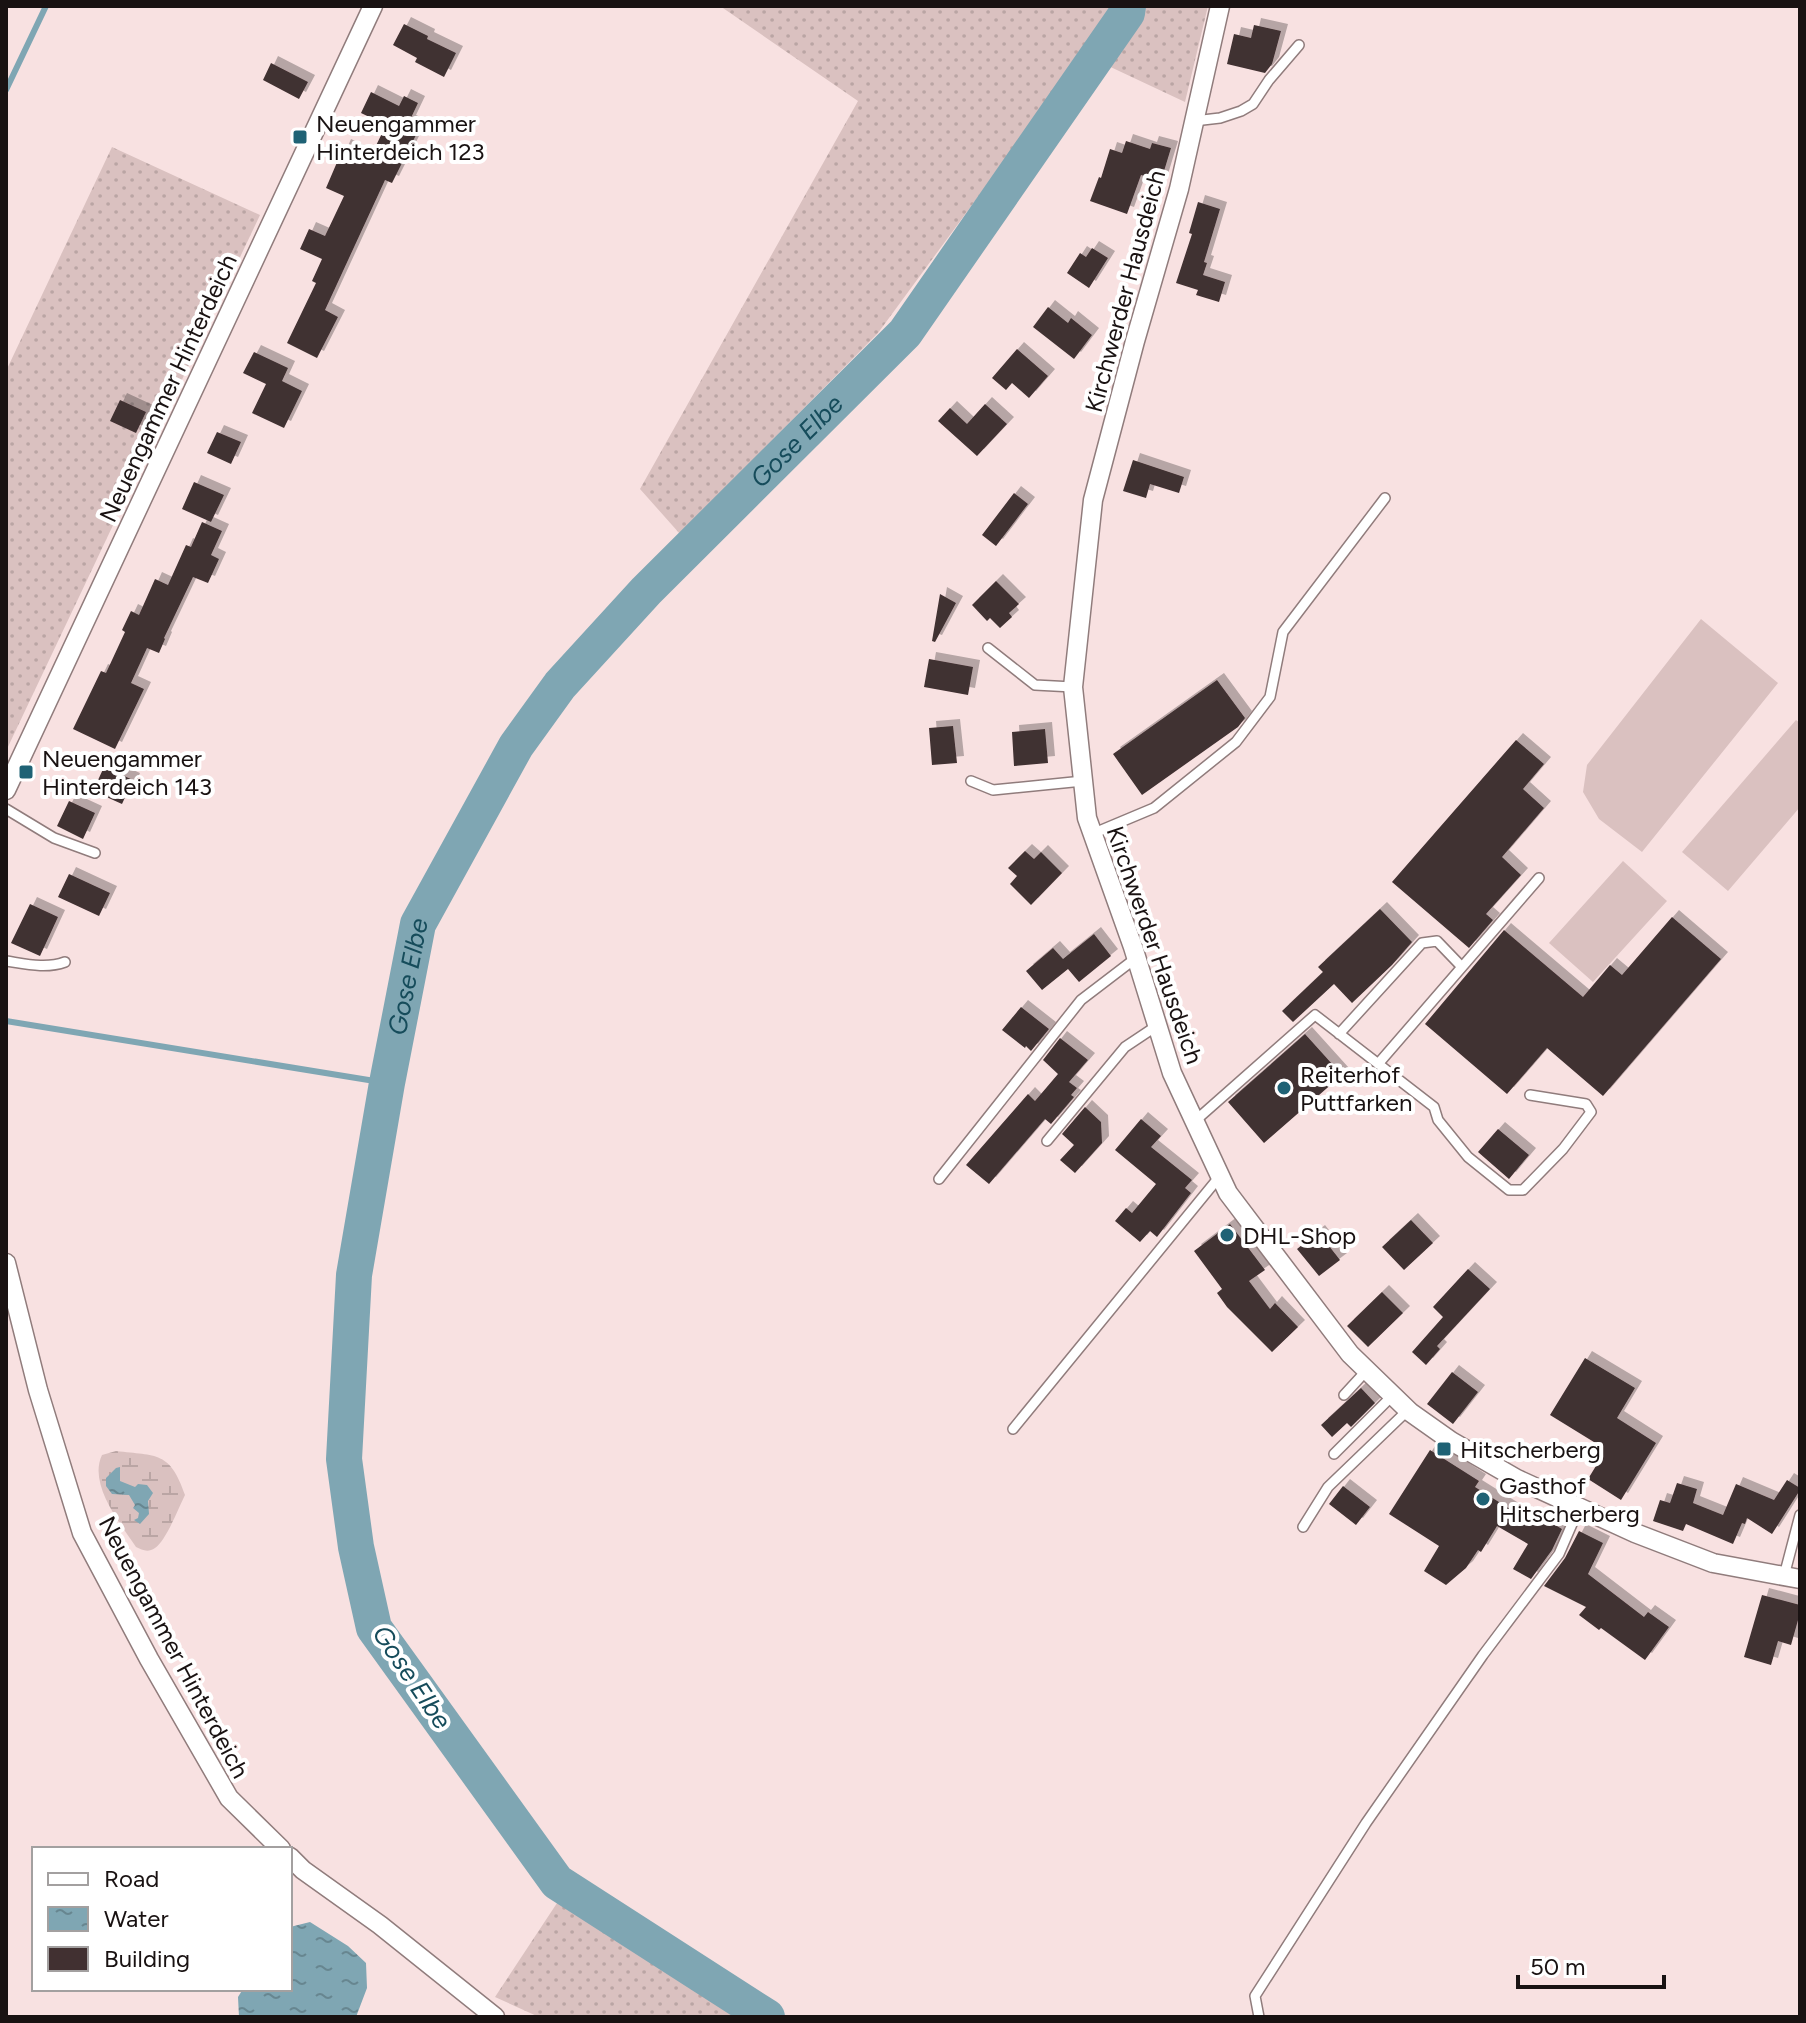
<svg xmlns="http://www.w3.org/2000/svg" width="1806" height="2023" font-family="Figtree,sans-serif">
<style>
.grass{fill:url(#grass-dots)}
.wetland{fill:url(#wetland-marsh)}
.pitch{fill:#dac1c0}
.water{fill:url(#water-ripples)}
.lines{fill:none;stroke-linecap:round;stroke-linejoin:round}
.stream{stroke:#7fa6b3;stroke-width:6}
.river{stroke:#7fa6b3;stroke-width:36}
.building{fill:#413031;filter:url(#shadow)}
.service-casing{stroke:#907c7c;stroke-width:12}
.minor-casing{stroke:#907c7c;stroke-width:21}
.service{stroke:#fff;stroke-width:9}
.minor{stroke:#fff;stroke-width:18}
.poi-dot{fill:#1f6275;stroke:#fff;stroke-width:3}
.labels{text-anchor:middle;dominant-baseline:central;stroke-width:8;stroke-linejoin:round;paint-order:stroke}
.poi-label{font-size:24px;fill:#191212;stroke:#fff;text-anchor:start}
.street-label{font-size:24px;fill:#191212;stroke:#fff}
.water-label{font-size:26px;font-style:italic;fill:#164c5b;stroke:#fff}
</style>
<defs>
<pattern id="grass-dots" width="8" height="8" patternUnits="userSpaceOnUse" patternTransform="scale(2)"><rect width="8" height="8" fill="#dac1c0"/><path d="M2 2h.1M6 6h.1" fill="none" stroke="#baa5a4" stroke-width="1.8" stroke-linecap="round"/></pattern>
<pattern id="wetland-marsh" width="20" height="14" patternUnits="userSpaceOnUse" patternTransform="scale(2)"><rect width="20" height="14" fill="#dac1c0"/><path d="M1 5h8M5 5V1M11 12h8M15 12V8" fill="none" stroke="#baa5a4"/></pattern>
<pattern id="water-ripples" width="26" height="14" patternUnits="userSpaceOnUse" patternTransform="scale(2)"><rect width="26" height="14" fill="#7fa6b3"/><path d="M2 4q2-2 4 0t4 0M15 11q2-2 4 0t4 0" fill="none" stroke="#678690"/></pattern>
<filter id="shadow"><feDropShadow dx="7" dy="-7" stdDeviation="0" flood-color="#0004"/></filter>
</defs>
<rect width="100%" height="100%" fill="#f8e1e1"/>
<path class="grass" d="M720,6H1118L878,333L680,534L640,489L858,101Z
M1143,6H1208L1185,102L1102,63Z
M112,147L260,215L6,751V371Z
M561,1897L734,2017H539L495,1997Z"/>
<path class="wetland" d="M116,1451C157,1456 170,1451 185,1495C179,1507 166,1541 155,1548C148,1553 142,1550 136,1547C120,1523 88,1484 102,1455Z"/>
<path class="pitch" d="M1701,619L1778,683L1642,852L1599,819L1583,792L1587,765Z
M1796,720L1800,723V807L1728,891L1682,852Z
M1623,861L1667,901L1593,982L1549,943Z"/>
<path class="water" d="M120,1467V1481L135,1487L138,1484L147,1485L153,1493L148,1501L149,1514L140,1524L134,1520L138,1518L139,1513L133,1508L135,1505L129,1495L112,1494L106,1486V1478L116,1468Z
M310,1922L348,1946L366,1963L367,1988L356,2017H239L238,1997L243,1989H290V1927Z"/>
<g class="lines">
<path class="stream" d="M6,90L46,6
M6,1021L387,1083"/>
<path class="river" id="s1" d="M767,2017L557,1882L374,1628L356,1547L344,1459L354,1275L387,1083L418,924L516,746L560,685L646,591L905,333L1127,13L1128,6"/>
</g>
<path class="building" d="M404,24L428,36L427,39L456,53L444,77L415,62L417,58L393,45Z
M1254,25L1281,31L1272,64L1265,73L1227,64L1234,34L1251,38Z
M271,63L308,82L299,99L263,80Z
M371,92L399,106L404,96L418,103L409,122L420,127L392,183L385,180L325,310L338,317L317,358L287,343L316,283L312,281L322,259L300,249L309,229L325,236L344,196L326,188L344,146L370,158L386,125L361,113Z
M1126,141L1150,149L1152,143L1171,148L1161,181L1141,175L1127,214L1090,201L1099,177L1101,178L1110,149L1122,153Z
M1198,202L1220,209L1204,262L1207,263L1203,275L1225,282L1219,302L1196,295L1198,290L1176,283L1192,234L1189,233Z
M1092,248L1108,258L1089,288L1067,273L1080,253L1086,257Z
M1048,307L1068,323L1071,318L1092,335L1074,359L1033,327Z
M1017,349L1048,376L1029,398L1012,383L1006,390L992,378Z
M254,352L288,368L282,381L302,391L284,428L252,413L266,384L243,373Z
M120,400L146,412L136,433L110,421Z
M985,404L1007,424L977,456L938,421L950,408L967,424Z
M217,432L241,442L231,464L207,453Z
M1133,460L1184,477L1179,493L1150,484L1146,498L1123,491Z
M194,482L224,495L211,522L182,509Z
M1014,493L1028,504L996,546L982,535Z
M202,522L222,531L211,555L219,559L208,583L193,577L164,638L165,639L159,653L147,648L131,683L144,689L115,749L73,729L101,671L106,673L125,632L122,630L131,611L139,615L155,579L168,585L186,545L191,547Z
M996,581L1019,604L1009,613L1012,617L1000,628L990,618L987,621L972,605Z
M940,594L956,603L935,642L932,641Z
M929,659L973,667L968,695L924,687Z
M1217,680L1245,718L1238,727L1142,795L1113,754Z
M953,726L957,763L932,765L929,728Z
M1045,729L1048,763L1014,766L1012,732Z
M1516,740L1544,764L1523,789L1544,808L1502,857L1521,875L1486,914L1493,920L1469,948L1392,882Z
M104,767L133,780L122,804L93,791Z
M69,801L95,813L83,839L57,826Z
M1025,851L1034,859L1041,852L1062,873L1031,905L1010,884L1017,876L1008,868Z
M69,874L110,893L99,916L58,897Z
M30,904L58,917L40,956L11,943Z
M1380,909L1412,942L1392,965L1352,1003L1334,984L1293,1022L1282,1011L1323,972L1318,967Z
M1672,917L1721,959L1603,1096L1547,1048L1507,1094L1425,1024L1504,930L1583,997L1610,965L1622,975Z
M1094,934L1111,956L1079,982L1068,969L1042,990L1026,971L1053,948L1063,959Z
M1021,1007L1049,1029L1031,1051L1026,1046L1025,1048L1002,1030Z
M1305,1034L1342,1075L1264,1143L1228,1102Z
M1060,1038L1088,1060L1069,1082L1077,1088L1071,1095L1074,1097L1051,1124L1045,1119L989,1184L966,1165L1028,1094L1035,1101L1058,1074L1043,1060Z
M1085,1107L1101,1122L1102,1143L1075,1173L1060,1160L1074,1145L1062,1134Z
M1141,1119L1161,1136L1151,1147L1192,1180L1185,1188L1191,1193L1157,1237L1150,1231L1140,1242L1115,1221L1126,1208L1132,1213L1156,1184L1115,1150Z
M1498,1129L1529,1155L1509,1179L1478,1152Z
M1411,1220L1433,1243L1404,1270L1382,1247Z
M1230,1224L1265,1270L1249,1281L1270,1309L1275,1303L1298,1327L1272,1352L1227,1307L1217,1293L1222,1289L1194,1251Z
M1318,1232L1340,1260L1319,1276L1297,1249Z
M1468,1269L1490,1289L1437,1346L1440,1349L1426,1365L1412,1352L1443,1317L1433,1307Z
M1382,1292L1403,1313L1368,1347L1347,1326Z
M1585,1358L1635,1388L1617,1418L1656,1443L1621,1500L1588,1479L1602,1456L1598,1453L1602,1447L1550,1415Z
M1452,1372L1478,1392L1453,1424L1427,1404Z
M1361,1388L1375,1403L1351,1427L1347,1423L1332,1437L1321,1425Z
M1430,1450L1479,1481L1475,1487L1526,1519L1528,1515L1538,1521L1540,1516L1562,1529L1552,1550L1531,1579L1513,1569L1528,1544L1497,1526L1481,1552L1478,1550L1466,1568L1446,1585L1424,1571L1439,1546L1389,1514Z
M1787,1480L1800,1488V1490L1772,1534L1747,1518L1745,1524L1742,1523L1733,1544L1686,1524L1683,1531L1653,1521L1660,1500L1670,1503L1677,1483L1697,1489L1693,1503L1723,1515L1736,1484L1774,1500Z
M1343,1486L1370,1507L1356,1525L1329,1504Z
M1579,1531L1603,1543L1588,1574L1644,1617L1648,1612L1669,1627L1645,1660L1601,1628L1599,1630L1579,1615L1586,1607L1544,1586L1565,1558Z
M1762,1595L1800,1605V1613L1791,1645L1778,1641L1771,1665L1744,1657Z"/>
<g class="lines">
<g class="service-casing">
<path id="service" d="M1194,121L1220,118L1241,111L1253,104L1269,80L1299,45
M988,648L1035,685L1073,687
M971,781L993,790L1083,781
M6,809L54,838L95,853
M1092,834L1154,808L1236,742L1270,697L1283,632L1385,498
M6,961C26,964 46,969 65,962
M1339,1034L1422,943L1437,941L1462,967
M1378,1064L1539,878
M1195,1121L1315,1015L1434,1107L1438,1120L1468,1157L1509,1190H1523L1563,1149L1591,1112L1586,1104L1530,1095
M1047,1141L1125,1047L1158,1025
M939,1179L1081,1000L1136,958
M1344,1395L1367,1370
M1013,1429L1220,1176
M1334,1454L1393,1395
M1303,1527L1328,1487L1408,1410
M1784,1576L1800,1515
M1259,2017L1255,1996L1366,1823L1483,1655L1559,1554L1579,1508"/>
</g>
<g class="minor-casing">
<path id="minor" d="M1220,6L1179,189L1135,341L1093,500L1073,687L1087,818L1133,947L1172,1073L1228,1193L1350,1354L1410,1412L1451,1441L1517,1479L1635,1533L1713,1563L1800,1579
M6,790L373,6
M6,1263L38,1390L82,1533L149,1659L229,1798L281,1849
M290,1857L303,1870L380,1925L495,2017"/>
</g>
<use href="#service" class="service"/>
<use href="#minor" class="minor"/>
</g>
<g class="poi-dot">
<rect x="292" y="129" width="16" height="16" rx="4"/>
<rect x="18" y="764" width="16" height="16" rx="4"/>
<circle cx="1284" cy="1088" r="8"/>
<circle cx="1227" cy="1235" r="8"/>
<rect x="1436" y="1441" width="16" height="16" rx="4"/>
<circle cx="1483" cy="1499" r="8"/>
</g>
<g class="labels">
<g class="poi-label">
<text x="316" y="123">Neuengammer<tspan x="316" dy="28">Hinterdeich 123</tspan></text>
<text x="42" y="758">Neuengammer<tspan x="42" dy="28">Hinterdeich 143</tspan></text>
<text x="1300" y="1074">Reiterhof<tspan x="1300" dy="28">Puttfarken</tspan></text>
<text x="1243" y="1235">DHL-Shop</text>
<text x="1460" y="1449">Hitscherberg</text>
<text x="1499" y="1485">Gasthof<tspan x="1499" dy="28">Hitscherberg</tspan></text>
</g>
<g class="street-label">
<text transform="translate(1125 291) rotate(-75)">Kirchwerder Hausdeich</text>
<text transform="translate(168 388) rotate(-65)">Neuengammer Hinterdeich</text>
<text transform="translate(1155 945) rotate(71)">Kirchwerder Hausdeich</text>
<text transform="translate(174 1647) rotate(62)">Neuengammer Hinterdeich</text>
</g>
<g class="water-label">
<text stroke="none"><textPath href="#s1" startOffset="1894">Gose Elbe</textPath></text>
<text stroke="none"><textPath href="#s1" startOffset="1222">Gose Elbe</textPath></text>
<text transform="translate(412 1677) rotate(56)">Gose Elbe</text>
</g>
</g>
<rect width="1806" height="2023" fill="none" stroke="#191212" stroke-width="16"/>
<rect x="32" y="1847" width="260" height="144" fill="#ffffff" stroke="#a3a0a0" stroke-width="2"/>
<rect x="48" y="1873" width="40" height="12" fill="#ffffff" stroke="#a3a0a0" stroke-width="2"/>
<text x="104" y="1887" font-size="24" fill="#191212">Road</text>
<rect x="48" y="1907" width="40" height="24" fill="url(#water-ripples)" stroke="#a3a0a0" stroke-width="2"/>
<text x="104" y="1927" font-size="24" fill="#191212">Water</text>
<rect x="48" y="1947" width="40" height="24" fill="#413031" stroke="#a3a0a0" stroke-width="2"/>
<text x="104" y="1967" font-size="24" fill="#191212">Building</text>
<path d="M1518 1975v12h146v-12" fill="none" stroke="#191212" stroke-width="4"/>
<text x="1530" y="1975" font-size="24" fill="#191212" stroke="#ffffff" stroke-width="6" paint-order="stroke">50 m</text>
</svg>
